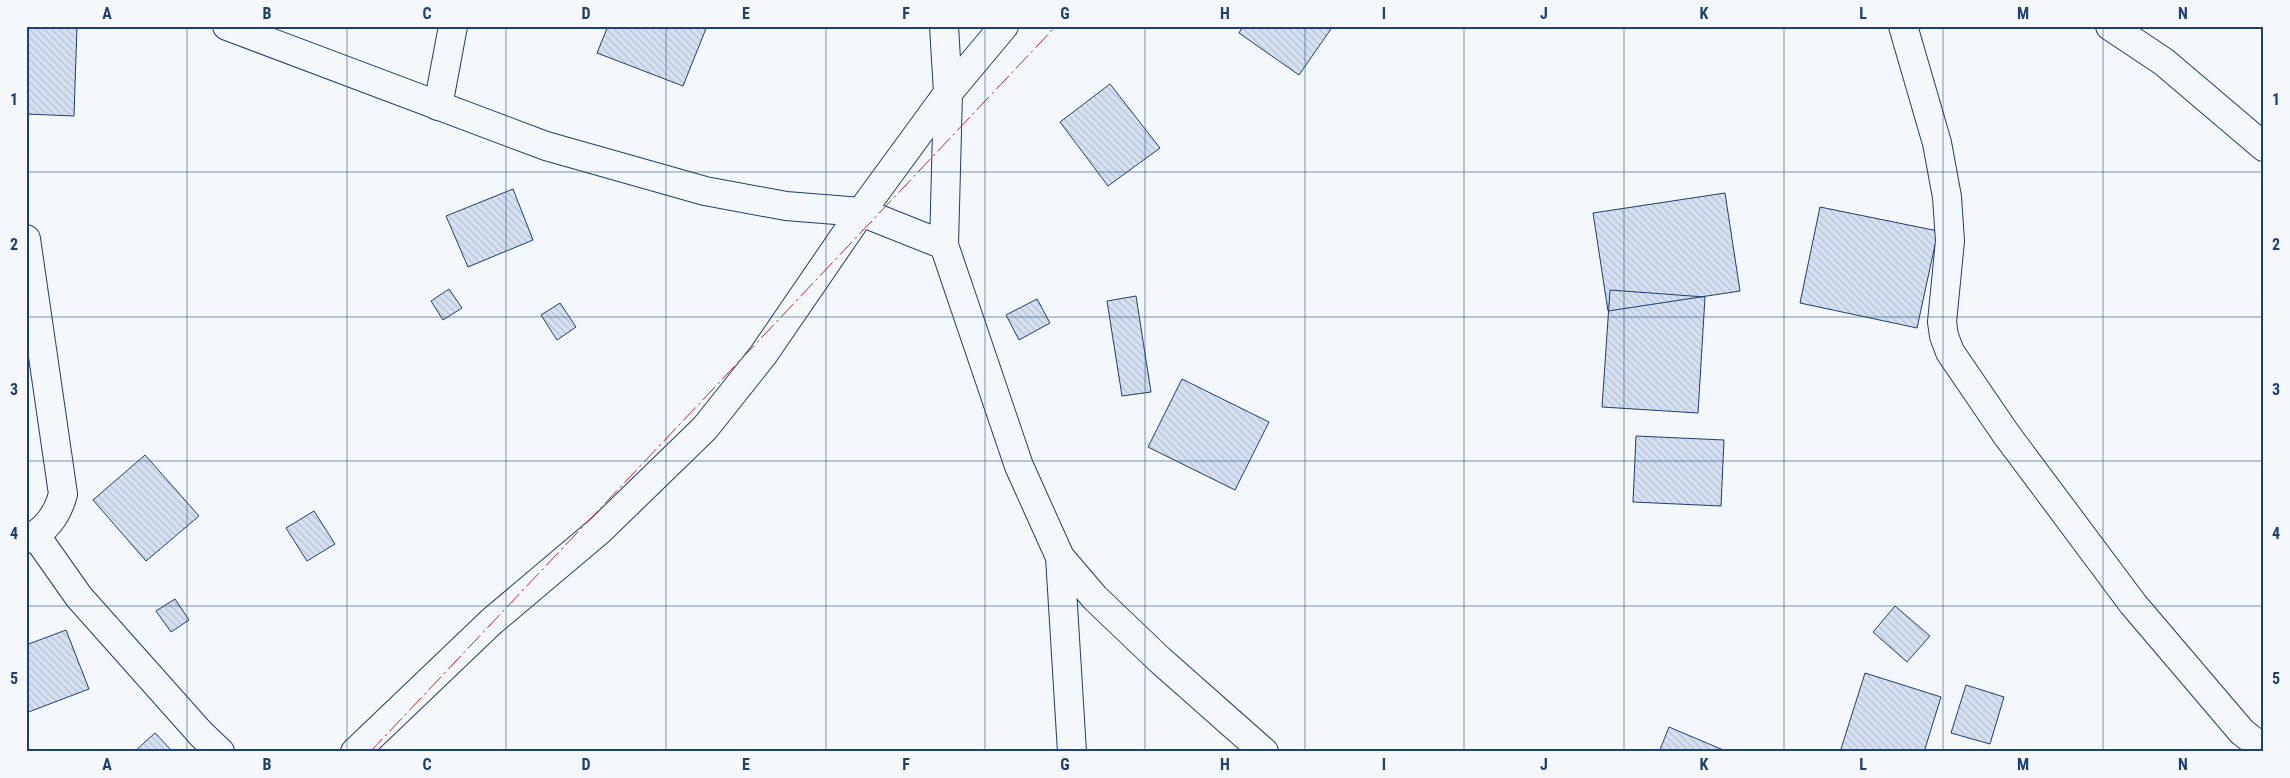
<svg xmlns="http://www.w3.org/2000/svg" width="2290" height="778" font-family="'Roboto Condensed',sans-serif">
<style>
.building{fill:url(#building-back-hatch);stroke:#1d3f73}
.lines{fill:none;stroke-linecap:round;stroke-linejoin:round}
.minor-casing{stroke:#1d3f73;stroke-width:30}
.minor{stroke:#f4f7fb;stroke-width:28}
.power{stroke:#c62828;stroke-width:1;stroke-dasharray:18 4 2.5 4;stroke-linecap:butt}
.grid{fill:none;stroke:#1d3f73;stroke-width:1;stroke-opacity:0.55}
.neatline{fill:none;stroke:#1d3f73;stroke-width:2}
.grid-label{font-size:16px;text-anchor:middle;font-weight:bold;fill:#1d3f73}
</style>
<defs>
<pattern id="building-back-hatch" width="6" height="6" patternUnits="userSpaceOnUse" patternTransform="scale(1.25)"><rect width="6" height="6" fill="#d5e0f0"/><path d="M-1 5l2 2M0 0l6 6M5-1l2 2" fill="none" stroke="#b6c1d1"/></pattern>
</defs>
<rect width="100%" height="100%" fill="#f4f7fb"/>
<path class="building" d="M26,26H77L74,116L26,114Z
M608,26H707L683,86L597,53Z
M1243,26H1333L1299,75L1239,33Z
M1110,84L1160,148L1108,186L1060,122Z
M513,189L533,240L468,267L446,216Z
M1725,193L1740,291L1608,311L1593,213Z
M1820,207L1938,231L1917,328L1800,303Z
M449,289L462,308L443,320L431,301Z
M1610,290L1705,297L1698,413L1602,407Z
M1136,296L1151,392L1122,396L1107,301Z
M1037,299L1050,323L1019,340L1006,315Z
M560,303L576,327L557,340L541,315Z
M1182,379L1269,422L1235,490L1148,447Z
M1636,436L1724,440L1721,506L1633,502Z
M145,455L199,516L146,561L93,500Z
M314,511L335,544L307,561L286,528Z
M175,599L189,620L171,632L156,611Z
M1895,606L1930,636L1907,662L1873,632Z
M66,630L89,689L26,713V645Z
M1865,673L1941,697L1924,752H1840Z
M1966,685L2004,697L1990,744L1951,733Z
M1669,727L1728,752H1659Z
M155,733L173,752H134Z"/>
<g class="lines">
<g class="minor-casing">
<path id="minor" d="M227,26L546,146L705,191L786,206L861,212L944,245
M944,26L948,93L944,245L1019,466L1060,557L1095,598L1160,660L1264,752
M1903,26L1937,143L1947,197L1950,241L1942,322L1944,336L1950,352L2006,434L2133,604L2242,732L2264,749
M2110,26L2164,62L2264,147
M438,106L453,26
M26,239L63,494C58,513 46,532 26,539
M36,536L79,597L201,734L220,752
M1060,557L1072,752
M355,752L491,622L600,530L705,428L763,355L861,212L948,93L1004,26"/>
</g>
<use href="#minor" class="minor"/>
<path class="power" d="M370,752L1056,26"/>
</g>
<path class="grid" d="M187,26V752M347,26V752M506,26V752M666,26V752M826,26V752M985,26V752M1145,26V752M1305,26V752M1464,26V752M1624,26V752M1784,26V752M1943,26V752M2103,26V752M26,172H2264M26,317H2264M26,461H2264M26,606H2264"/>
<rect width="2290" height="778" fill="none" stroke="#f4f7fb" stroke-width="55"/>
<rect x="28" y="28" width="2234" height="722" class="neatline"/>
<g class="grid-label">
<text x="107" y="19">A</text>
<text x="267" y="19">B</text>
<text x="427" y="19">C</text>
<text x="586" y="19">D</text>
<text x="746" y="19">E</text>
<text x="906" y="19">F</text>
<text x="1065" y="19">G</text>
<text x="1225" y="19">H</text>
<text x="1384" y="19">I</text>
<text x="1544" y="19">J</text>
<text x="1704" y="19">K</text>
<text x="1863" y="19">L</text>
<text x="2023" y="19">M</text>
<text x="2183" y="19">N</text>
<text x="14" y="105">1</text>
<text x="2276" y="105">1</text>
<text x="14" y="250">2</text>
<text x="2276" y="250">2</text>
<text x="14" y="395">3</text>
<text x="2276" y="395">3</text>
<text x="14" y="539">4</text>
<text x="2276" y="539">4</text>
<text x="14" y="684">5</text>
<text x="2276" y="684">5</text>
<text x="107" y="770">A</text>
<text x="267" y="770">B</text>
<text x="427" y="770">C</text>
<text x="586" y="770">D</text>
<text x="746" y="770">E</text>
<text x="906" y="770">F</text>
<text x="1065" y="770">G</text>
<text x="1225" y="770">H</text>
<text x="1384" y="770">I</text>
<text x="1544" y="770">J</text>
<text x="1704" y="770">K</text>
<text x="1863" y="770">L</text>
<text x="2023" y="770">M</text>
<text x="2183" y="770">N</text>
</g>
</svg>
